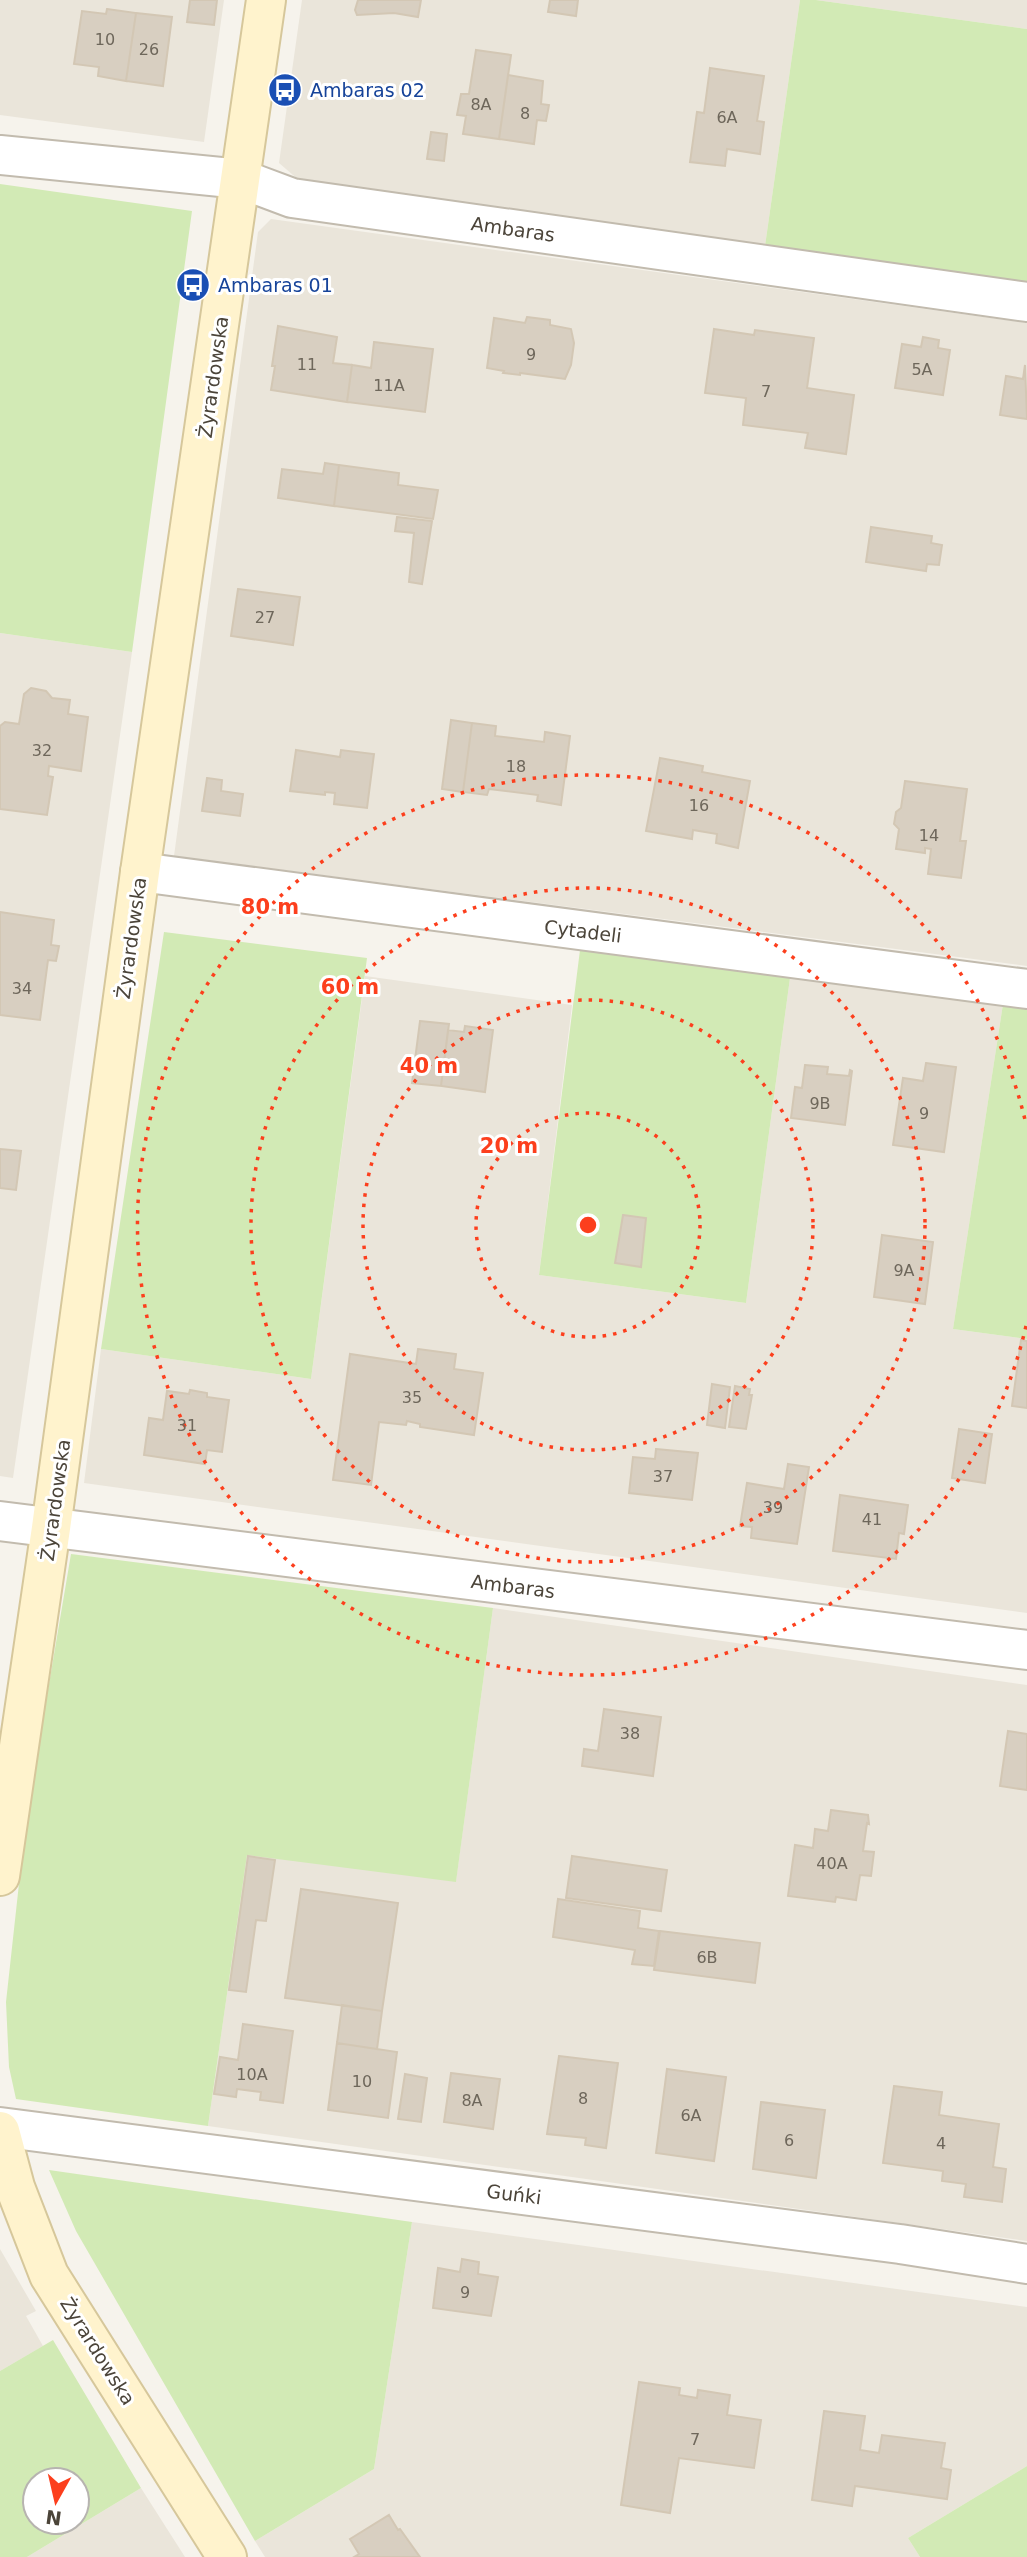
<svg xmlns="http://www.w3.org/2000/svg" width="1027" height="2557" font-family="'DejaVu Sans',sans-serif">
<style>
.residential{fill:#eae5da}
.green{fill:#d2eab5;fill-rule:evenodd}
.building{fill:#d8cfc1;stroke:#d3c7b4;stroke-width:2}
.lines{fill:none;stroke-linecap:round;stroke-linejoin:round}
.street-casing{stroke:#c2bbae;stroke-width:42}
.secondary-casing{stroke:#d6c79b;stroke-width:42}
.street{stroke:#fff;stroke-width:38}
.secondary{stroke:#fff3cd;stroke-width:38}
.ring{fill:none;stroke:#fc3f1d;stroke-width:3.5;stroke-dasharray:3.5 7}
.labels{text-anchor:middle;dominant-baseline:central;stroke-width:6;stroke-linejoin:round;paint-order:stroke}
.number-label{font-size:16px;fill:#6e675b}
.transit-label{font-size:19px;fill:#164399;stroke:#fff;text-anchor:start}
.street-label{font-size:19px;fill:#4b4439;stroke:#fff}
.centre{fill:#fc3f1d;stroke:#fff;stroke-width:3.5}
.ring-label{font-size:21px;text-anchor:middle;font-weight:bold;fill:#fc3f1d;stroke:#fff;stroke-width:6;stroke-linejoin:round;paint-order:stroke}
</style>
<rect width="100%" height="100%" fill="#f6f3ec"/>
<path class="residential" d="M0,0H224L204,142L0,115Z
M302,0H800L764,253L307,187L279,163Z
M816,0H1027V29Z
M271,219L1027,323V966L174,856L258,232Z
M0,633L132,652L13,1478L0,1476Z
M365,976L572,1005L539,1275L746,1303L790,978L1003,1004L953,1329L1027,1339V1613L84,1483L101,1349L311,1379Z
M493,1608L1027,1685V2241L208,2126L247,1854L456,1881Z
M412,2222L1027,2307V2466L908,2538L920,2557H265L255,2541L374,2469Z
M0,2249L36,2311L26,2316L43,2346L0,2371Z
M141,2488L185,2557H27Z"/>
<path class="green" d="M800,0H816L1027,29V288L764,253Z
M0,184L192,211L132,652L0,633Z
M164,932L367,958L311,1379L101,1349Z
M580,950L790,978L746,1303L539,1275Z
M1003,1004L1027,1007V1339L953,1329Z
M71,1554L493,1608L456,1882L247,1855L208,2126L16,2099L9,2067L6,2002L26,1820Z
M49,2170L412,2222L374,2469L255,2541L76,2231Z
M53,2340L141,2488L27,2557H0V2371ZM35,2480H77V2522H35Z
M1027,2466V2557H920L908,2538Z"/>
<path class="building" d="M190,0H217L214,25L187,22Z
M358,0H421L418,17L394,13L357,15L355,10Z
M550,0H578L576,16L548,12Z
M107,9L136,13L126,81L98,76L99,67L74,64L82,11L106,14Z
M136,13L172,17L163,86L126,81Z
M476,50L511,55L499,139L463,134L466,116L457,115L461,94H469Z
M710,68L764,76L757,121L764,122L760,154L727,149L725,166L690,162L697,112L704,113Z
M508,75L543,81L541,104L549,105L546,121L537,120L534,144L499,139Z
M431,132L447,134L444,161L427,159Z
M527,317L550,320V325L571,329L574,343L571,365L565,379L520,373V375L503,373L504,371L487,368L494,318L525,323Z
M278,326L337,337L333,363L352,365L347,402L271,390L275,366H272Z
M714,329L754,335L755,330L814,338L807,388L854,395L846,454L805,448L808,433L743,425L746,398L705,393Z
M923,337L939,340L938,348L950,350L943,395L895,388L902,344L921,347Z
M374,342L433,349L425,412L347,402L352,365L371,368Z
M1025,365L1027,419L1000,415L1006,376L1023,379Z
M325,463L339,465L334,506L278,498L282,469L323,474Z
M339,465L399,473L398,485L438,490L433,519L334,506Z
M397,517L432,521L422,584L409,582L414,533L395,531Z
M871,527L932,536L931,543L942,545L939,565L927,564L926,571L866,562Z
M238,589L300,597L293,645L231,636Z
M31,688L46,691L52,698L70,700L68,714L88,717L81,771L49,766L48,776L53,777L47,815L0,809V726L5,722L19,724L24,694Z
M451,720L472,723L463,792L442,789Z
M472,723L496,726L495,736L544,742L545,732L570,736L561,805L537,801L538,795L489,789L487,795L463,792Z
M296,750L340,757L341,750L374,754L367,808L334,804L335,793L325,792V795L290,791Z
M660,758L703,766L702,772L750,781L738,848L716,843L717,834L693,830L692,839L646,831Z
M207,778L222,780L221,791L243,794L240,816L202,811Z
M905,781L967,789L960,841H966L961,878L928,874L931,849L925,848V853L896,849L899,829L894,824L896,812L901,808Z
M0,912L54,920L51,945L59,946L56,961L48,960L40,1020L0,1015Z
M420,1021L449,1024L441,1086L412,1083Z
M465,1026L493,1030L485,1092L441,1086L448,1030L464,1032Z
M926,1063L956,1067L944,1152L893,1145L903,1078L923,1081Z
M805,1065L828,1067L827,1074L849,1076L850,1070L852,1071L845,1125L791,1118L795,1087L802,1088Z
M0,1149L21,1151L16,1190L0,1188Z
M623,1215L646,1218L641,1267L615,1263Z
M882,1235L933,1242L925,1304L874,1297Z
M1021,1340L1027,1341V1408L1012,1406Z
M418,1349L456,1354L454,1369L483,1373L474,1435L420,1427V1424L407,1421L406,1425L379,1422L371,1485L333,1480L350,1354L416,1364Z
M712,1384L730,1387L725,1428L707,1425Z
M735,1386L750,1389L749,1395H752L746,1429L729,1427Z
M190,1390L207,1393V1397L229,1400L222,1452L207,1450L205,1464L144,1455L149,1418L163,1420L167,1391L189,1394Z
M959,1429L992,1434L985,1483L952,1478Z
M656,1449L698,1453L692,1500L629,1493L633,1457L655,1459Z
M788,1464L809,1467L797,1544L751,1538L752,1527L740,1526L747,1483L784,1489Z
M840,1495L908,1505L904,1534L899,1533L896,1559L833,1551Z
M604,1709L661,1717L653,1776L582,1766L584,1749L598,1751Z
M1008,1731L1027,1734V1790L1000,1786Z
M831,1810L868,1815L869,1824L867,1823L863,1851L874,1852L871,1876L860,1875L856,1900L836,1897L835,1902L788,1896L795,1845L813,1848L815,1829L828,1831Z
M248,1856L275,1860L266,1921L256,1920L246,1992L229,1990Z
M572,1856L667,1870L661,1911L566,1898Z
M301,1889L398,1903L382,2011L285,1998Z
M558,1899L640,1911L638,1928L659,1931L654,1966L632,1964L635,1950L553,1937Z
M660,1931L760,1943L755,1983L654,1970Z
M342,2005L382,2011L377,2049L337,2043Z
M243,2024L293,2031L283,2103L260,2100L261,2092L237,2089L236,2097L214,2094L220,2057L238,2060Z
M337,2043L397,2052L388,2118L328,2110Z
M559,2056L618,2063L606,2148L585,2145L586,2138L547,2134Z
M667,2069L726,2077L714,2161L656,2153Z
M451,2073L500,2079L493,2129L444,2122Z
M405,2074L427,2078L421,2122L398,2119Z
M894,2086L942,2092L939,2115L999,2124L993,2167L1006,2169L1002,2202L964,2197L966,2184L942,2181L943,2171L883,2163Z
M761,2102L825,2110L816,2178L753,2169Z
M462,2259L479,2262L478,2274L498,2277L491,2316L433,2308L438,2268L460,2272Z
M639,2382L680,2388L679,2395L697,2398L698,2390L730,2395L727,2415L761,2420L754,2468L679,2458L670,2513L621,2505Z
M824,2411L865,2416L860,2450L879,2453L882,2435L945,2443L941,2468L951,2470L947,2499L855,2486L852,2506L812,2500Z
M389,2515L398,2530L400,2529L420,2557H354L359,2554L350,2539Z"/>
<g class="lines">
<g class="street-casing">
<path id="street" d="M0,155L241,179L292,198L1027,302
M140,872L1027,989
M0,1521L1027,1650
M0,2127L900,2244L1027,2264"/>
</g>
<g class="secondary-casing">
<path id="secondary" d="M0,1876L51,1528L140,872L266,0
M0,2131L15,2187L49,2275L227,2557"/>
</g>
<use href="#street" class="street"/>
<use href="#secondary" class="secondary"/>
</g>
<g class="ring">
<circle cx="588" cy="1225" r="112"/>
<circle cx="588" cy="1225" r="225"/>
<circle cx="588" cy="1225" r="337"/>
<path d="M1026 1326A450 450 0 1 1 1026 1124"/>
</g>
<defs>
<g id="bus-disc" transform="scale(1.75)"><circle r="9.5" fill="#1a4fb4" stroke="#fff"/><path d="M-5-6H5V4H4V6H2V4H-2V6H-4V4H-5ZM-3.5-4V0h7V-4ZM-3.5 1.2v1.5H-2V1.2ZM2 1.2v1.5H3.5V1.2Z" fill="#fff"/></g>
</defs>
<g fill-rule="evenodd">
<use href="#bus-disc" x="285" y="90"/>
<use href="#bus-disc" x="193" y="285"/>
</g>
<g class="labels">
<g class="number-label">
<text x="105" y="39">10</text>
<text x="149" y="49">26</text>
<text x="481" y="104">8A</text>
<text x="525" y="113">8</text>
<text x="727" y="117">6A</text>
<text x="531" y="354">9</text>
<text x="307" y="364">11</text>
<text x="922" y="369">5A</text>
<text x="389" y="385">11A</text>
<text x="766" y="391">7</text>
<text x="265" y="617">27</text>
<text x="42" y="750">32</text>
<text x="516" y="766">18</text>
<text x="699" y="805">16</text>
<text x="929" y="835">14</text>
<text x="22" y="988">34</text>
<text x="820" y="1103">9B</text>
<text x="924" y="1113">9</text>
<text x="904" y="1270">9A</text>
<text x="412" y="1397">35</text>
<text x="187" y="1425">31</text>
<text x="663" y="1476">37</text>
<text x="773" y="1507">39</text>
<text x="872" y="1519">41</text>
<text x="630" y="1733">38</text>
<text x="832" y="1863">40A</text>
<text x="707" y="1957">6B</text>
<text x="252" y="2074">10A</text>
<text x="362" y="2081">10</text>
<text x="583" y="2098">8</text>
<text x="472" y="2100">8A</text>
<text x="691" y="2115">6A</text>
<text x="789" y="2140">6</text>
<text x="941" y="2143">4</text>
<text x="465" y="2292">9</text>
<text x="695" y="2439">7</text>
</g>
<g class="transit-label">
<text x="310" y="90">Ambaras 02</text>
<text x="218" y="285">Ambaras 01</text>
</g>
<g class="street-label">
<text transform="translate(513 229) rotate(8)">Ambaras</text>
<text transform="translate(213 377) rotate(-82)">Żyrardowska</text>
<text transform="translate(583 931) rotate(7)">Cytadeli</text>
<text transform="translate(131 938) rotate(-82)">Żyrardowska</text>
<text transform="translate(55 1500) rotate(-82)">Żyrardowska</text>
<text transform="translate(513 1586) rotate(7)">Ambaras</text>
<text transform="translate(514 2194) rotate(7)">Guńki</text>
<text transform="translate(98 2351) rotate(58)">Żyrardowska</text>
</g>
</g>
<circle cx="588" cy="1225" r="10" class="centre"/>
<g class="ring-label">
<text x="270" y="914">80 m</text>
<text x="350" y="994">60 m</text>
<text x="429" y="1073">40 m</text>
<text x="509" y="1153">20 m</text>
</g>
<g transform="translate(56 2501) rotate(188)"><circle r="33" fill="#ffffff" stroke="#b7b4b0" stroke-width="2"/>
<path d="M0-5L12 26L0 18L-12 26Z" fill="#fc3f1d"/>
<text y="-10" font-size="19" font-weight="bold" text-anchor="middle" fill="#4b4439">N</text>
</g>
</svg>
